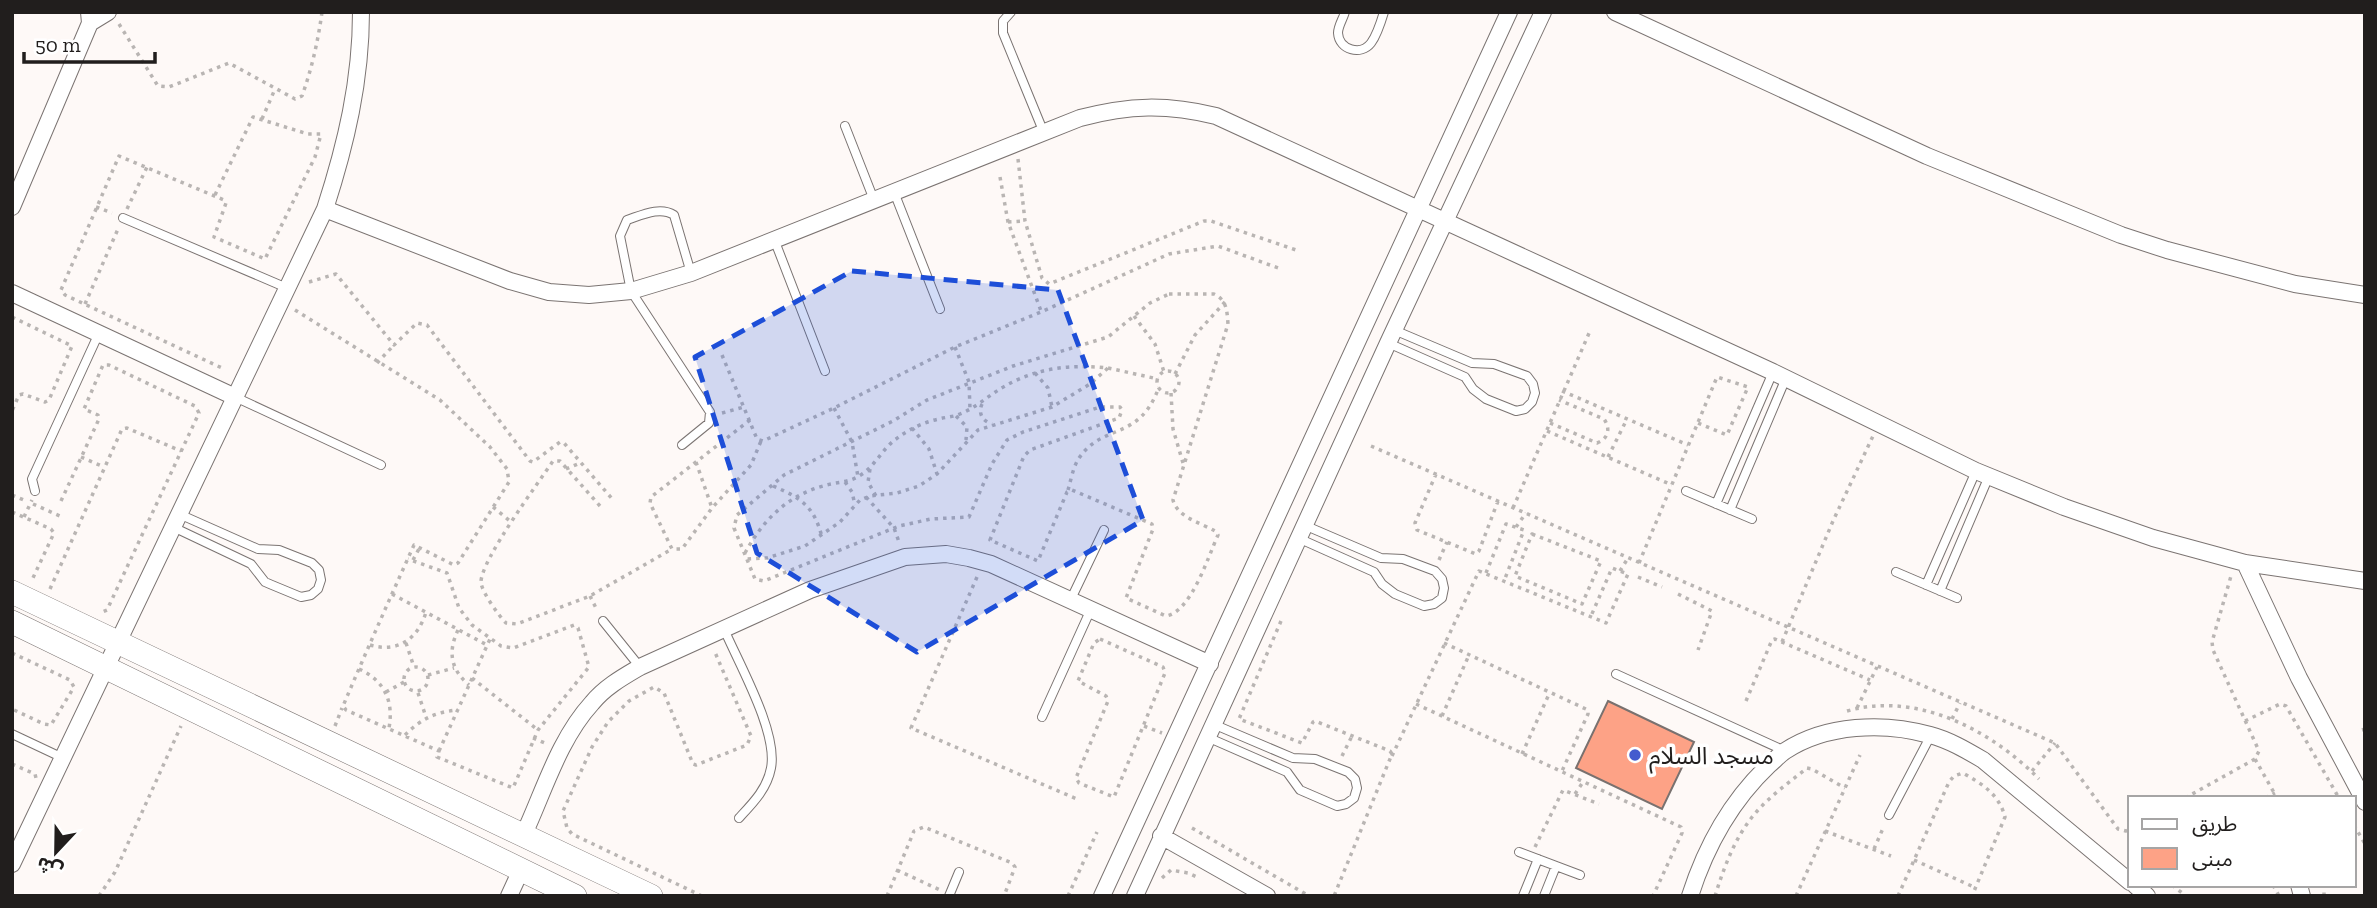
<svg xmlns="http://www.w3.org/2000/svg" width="2377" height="908" font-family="'Zilla Slab','Noto Sans Arabic',serif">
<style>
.building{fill:#fda286;stroke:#79716f;stroke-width:2}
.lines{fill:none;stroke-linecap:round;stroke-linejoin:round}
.lane-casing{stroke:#7b7472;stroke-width:10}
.street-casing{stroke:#7b7472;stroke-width:18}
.secondary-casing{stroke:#7b7472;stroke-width:24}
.path{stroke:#b9b5b3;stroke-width:3.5;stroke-dasharray:3.5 5;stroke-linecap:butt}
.lane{stroke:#fff;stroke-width:8}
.street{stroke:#fff;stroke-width:16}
.secondary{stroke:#fff;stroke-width:23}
.marked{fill:#1d4ed8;fill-opacity:0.2;stroke:#1d4ed8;stroke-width:5;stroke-dasharray:14 9;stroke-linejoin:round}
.poi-dot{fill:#445bce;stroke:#fff;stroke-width:2.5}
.labels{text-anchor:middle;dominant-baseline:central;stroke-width:7;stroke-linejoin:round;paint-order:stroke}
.poi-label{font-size:24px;fill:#211e1d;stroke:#fff;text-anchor:start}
</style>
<rect width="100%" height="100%" fill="#fef9f7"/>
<path class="building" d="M1608,701L1694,742L1662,809L1576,768Z"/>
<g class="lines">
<g class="lane-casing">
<path id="lane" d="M1011,12L1003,21V33L1044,133
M1345,12C1343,19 1338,26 1338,33C1339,50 1361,56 1371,43C1377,35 1381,22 1384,12
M845,126L874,200
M894,192L940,309
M123,218L287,288
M774,239L825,371
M1388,343L1465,377L1473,389L1486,399L1516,411L1525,409L1532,402L1535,393L1533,384L1527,376L1494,364L1472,363L1394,330
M235,397L381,465
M682,445L709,423L710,412L631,291L620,236L627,220C642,215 660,206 674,215L691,273
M35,491L32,479L99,333
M1686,491L1752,519
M1716,504L1773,372
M1730,510L1786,378
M173,527L251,564L265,582L272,585L301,597L311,595L318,589L321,580L319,570L312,563L279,550L258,549L179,514
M1298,538L1374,572L1382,584L1395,594L1424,606L1434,604L1442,598L1444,588L1442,579L1435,571L1403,559L1381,558L1304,525
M1896,572L1957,598
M1926,585L1976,471
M1940,591L1989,476
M1071,599L1104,530
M603,621L640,667
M724,629C739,664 778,732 771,768C767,789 753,803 739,818
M1616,674L1785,751
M1042,717L1091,609
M12,734L63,758
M1207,737L1287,772L1300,790L1337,806L1346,804L1354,798L1357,788L1355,779L1348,772L1315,759L1293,758L1213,724
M1889,815L1931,735
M1519,852L1580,875
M949,896L959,872
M1523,896L1538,859
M1544,896L1556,866"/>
</g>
<g class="street-casing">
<path id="street" d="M1615,12L1927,156L2121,235L2167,250L2295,284L2365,295
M90,23L108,12
M12,207L90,23L89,12
M325,209L510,281L549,292L589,295L631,291L691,273L1080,118C1130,105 1166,104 1216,116L1773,372L1976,471L2064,507L2153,538L2245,563L2365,581
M12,293L235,397
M2245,563L2299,678L2365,802
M524,834C544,791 559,739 592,703C605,687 623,677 640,667L810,590L905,557L946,554L969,558L991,564L1210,664
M1161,836L1267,896
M12,864L325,209C346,144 361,81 361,12
M2135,885L2147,896
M2299,885L2302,896
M509,896L521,870
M1102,896L1509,12
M1135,896L1388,343L1543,12
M1690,896C1706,846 1731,801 1769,765C1774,761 1779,755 1785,751C1826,724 1884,722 1930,735C1949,740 1966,750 1983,760L2130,882"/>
</g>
<g class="secondary-casing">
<path id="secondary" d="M12,592L651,896
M12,622L575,896"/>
</g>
<path class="path" d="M119,24L158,86L169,87L229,63L295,99L302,96C312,68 318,41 322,12
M262,119L275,89
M1018,159L1025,221L1042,278L1049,284L1204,221H1211L1299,251
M1000,177L1008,222L1041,311
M215,195L253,117L308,134H321L315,157L265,259L214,237L226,203L224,200L119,156L61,290L65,295L222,368
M96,207L112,213
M127,209L147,167
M1008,222L1025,221
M309,282L336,274L394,345L417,323L427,325L530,461L533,462L560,442L564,443L614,501
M1169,294H1214C1227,300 1227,311 1228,324L1173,500C1177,517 1201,523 1215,531L1218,535C1208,557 1191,612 1166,616L1126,598L1153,529L1152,524L1072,490L1067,492L1038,561L990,540L1024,456L1030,450L1119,418L1122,410L1120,407H1100L1023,432L1007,440L992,464L969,517L931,519L899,526L764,581L755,579L734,528L737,515L784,475L893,421L927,400L1013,366L1108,337L1150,303Z
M85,304L118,229
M295,310L440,400L490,447L507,469L509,482L458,563L454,565L414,545C390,598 366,652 343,706L346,710L439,751L437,757L513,788L538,730L589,667L578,628L574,625L513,648L501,646L472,625L459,608L447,573L408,559
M1134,316L1155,344L1164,372
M12,317L72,346L49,400L45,402L23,394L19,395L12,411
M955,347L969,382L970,409
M722,355L757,439L763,441L834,408L955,347L1041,312L1169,254L1218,246L1281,269
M377,363L394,345
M1108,368L1158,379
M1157 382a11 11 0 1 1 22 0a11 11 0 1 1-22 0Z
M1035,373L1048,388L1052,407
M1175,374L1195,335L1225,302
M1562,391L1688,445
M1171,393L1173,429L1183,463
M982,404C978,413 982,421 992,424
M834,408L852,442L858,477
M722,413L744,407
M956,416L967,427L966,440
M750,420L651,497L650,503L672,549H682L712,508L751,465L761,441
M1550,423L1597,443C1608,439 1611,429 1604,419L1559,400
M912,428L929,449L937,474
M1547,431L1672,485
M1371,446L2055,743L2118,829L2126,831L2130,829
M81,457L104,467
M1608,457L1627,419
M696,462L712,508
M566,469L580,463
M870,469L868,482L876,496
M1436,474L1415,523L1417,530L1476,554L1479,551L1498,501
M845,482L852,492L855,505
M773,486C801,498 814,506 822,537
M1068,490C1071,480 1073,467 1079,458C1104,422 1139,442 1159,387
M12,495L26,501
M866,497L894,528L899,542
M61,501L99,419L98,415L84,409L103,365H109L195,406L199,413L107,610L100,613
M33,504L60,516
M600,506L560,461H553C539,482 481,560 481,582C481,591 499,616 506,623L517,624L590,596L672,549
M493,507L510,521
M1513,508L1590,331
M12,512L51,529L54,533L32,580
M24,517L32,500
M1516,527L1526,513
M1532,534L1601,561L1582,604L1515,576Z
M745,553C763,520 787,496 823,486C835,482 848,483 859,476C874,468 882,449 896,439C909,429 924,422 939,419C946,417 953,417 960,414C975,408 987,397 1000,389C1034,368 1069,364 1108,368L1090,384L1052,407L978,430L937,474L919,486L897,493L870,496L860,500L840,522L805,546L767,558L747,559
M413,560L420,547
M1439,560L1447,542
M1639,563L1717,377L1748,387L1727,435L1698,423
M1620,571L1628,558
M1486,573L1506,524L1524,530L1504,581
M977,577L911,728L1077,799
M1638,577L1662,587
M50,589L122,429L127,428L181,451
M392,594L487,645
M1678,594L1712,611L1698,650
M590,596L597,610
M1281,621L1239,719L1302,743L1313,722L1315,721L1390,751L1392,754L1334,896
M458,630C448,651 450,669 469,685
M1100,639L1163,667L1165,673L1114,797L1079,783L1076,778L1108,701L1106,696L1078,681L1094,643Z
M1782,642L1833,521L1873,436
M406,643L414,667
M1444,643L1588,710V714L1562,771
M370,645C398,653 418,639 426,612
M12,653L70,680L74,687L51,725L44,724L12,709
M404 679a12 12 0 1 1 24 0a12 12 0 1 1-24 0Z
M359,669C384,680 394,701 389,728
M428,675L454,668
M472,678L538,730
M386,692L404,682
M418,693L426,717
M1746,701L1772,640L1775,639L1870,680
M1416,704L1681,827L1682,833L1653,896
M1857,708L1877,667
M1847,711C1917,691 1991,730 2039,779
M1442,716L1469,655
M1952,719L1960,703
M2245,721L2280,704L2286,706L2339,798
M335,726L342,708
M1144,726L1162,733
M2362,730L2365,729
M405,735C421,719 435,712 458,710
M533,738L547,744
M439,751L490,639
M1522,754L1550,692
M1342,756L1352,736
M1392,756L1479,571L1606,623L1628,574L1612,568L1591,616
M2255,759L2277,798
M12,764L35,774L36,778
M2032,771L2055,743
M1575,794L1583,782
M2185,798L2255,759L2259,751L2213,650L2212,642L2231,576
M2265,798L2275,793
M2354,825L2365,844
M1192,828L1309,896
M1825,831L1891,856
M1535,847L1563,790L1599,804
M1874,849L1884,826
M1914,860L1976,888
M897,870L940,890
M1162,878L1171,870L1188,873L1199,878
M2172,885L2186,896
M2273,885L2279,896
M99,896L115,872L181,726
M702,896L572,834L567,828L563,811L592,747L608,722L629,701L654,687L664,693L693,764L696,765L747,745L751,736L714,650
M887,896L914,831L924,827L1012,863L1015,867L1004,896
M1068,896L1097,832
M1715,896C1725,864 1737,832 1760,808C1774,793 1791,781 1807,768L1812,769L1845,788
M1796,896L1860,755
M1898,896L1949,782L1954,776L1963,773C1982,784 1999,794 2005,817L1972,896
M2324,896V885"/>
<use href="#lane" class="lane"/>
<use href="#street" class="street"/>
<use href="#secondary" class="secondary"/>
</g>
<path class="marked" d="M852,271L1058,290L1143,520L917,652L757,553L695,357Z"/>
<circle class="poi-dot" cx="1635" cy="755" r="7"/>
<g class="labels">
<g class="poi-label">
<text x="1649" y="755">مسجد السلام</text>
</g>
</g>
<rect width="2377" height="908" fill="none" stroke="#211e1d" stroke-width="28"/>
<rect x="2128" y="796" width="228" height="91" fill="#ffffff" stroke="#a6a5a5" stroke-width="2"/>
<rect x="2142" y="819" width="35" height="10" fill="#ffffff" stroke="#a6a5a5" stroke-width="2"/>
<text x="2192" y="831" font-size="21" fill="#211e1d">طريق</text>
<rect x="2142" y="848" width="35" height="21" fill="#fda286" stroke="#a6a5a5" stroke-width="2"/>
<text x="2192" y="866" font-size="21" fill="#211e1d">مبنى</text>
<g transform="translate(56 852) rotate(202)" stroke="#ffffff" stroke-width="5" paint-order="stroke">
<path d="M0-5L12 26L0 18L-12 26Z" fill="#211e1d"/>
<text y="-10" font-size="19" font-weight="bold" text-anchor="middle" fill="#211e1d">ش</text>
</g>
<path d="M24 52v10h131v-10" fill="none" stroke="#211e1d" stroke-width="3.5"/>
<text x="35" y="52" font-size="21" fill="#211e1d" stroke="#ffffff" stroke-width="5" paint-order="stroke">50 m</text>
</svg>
